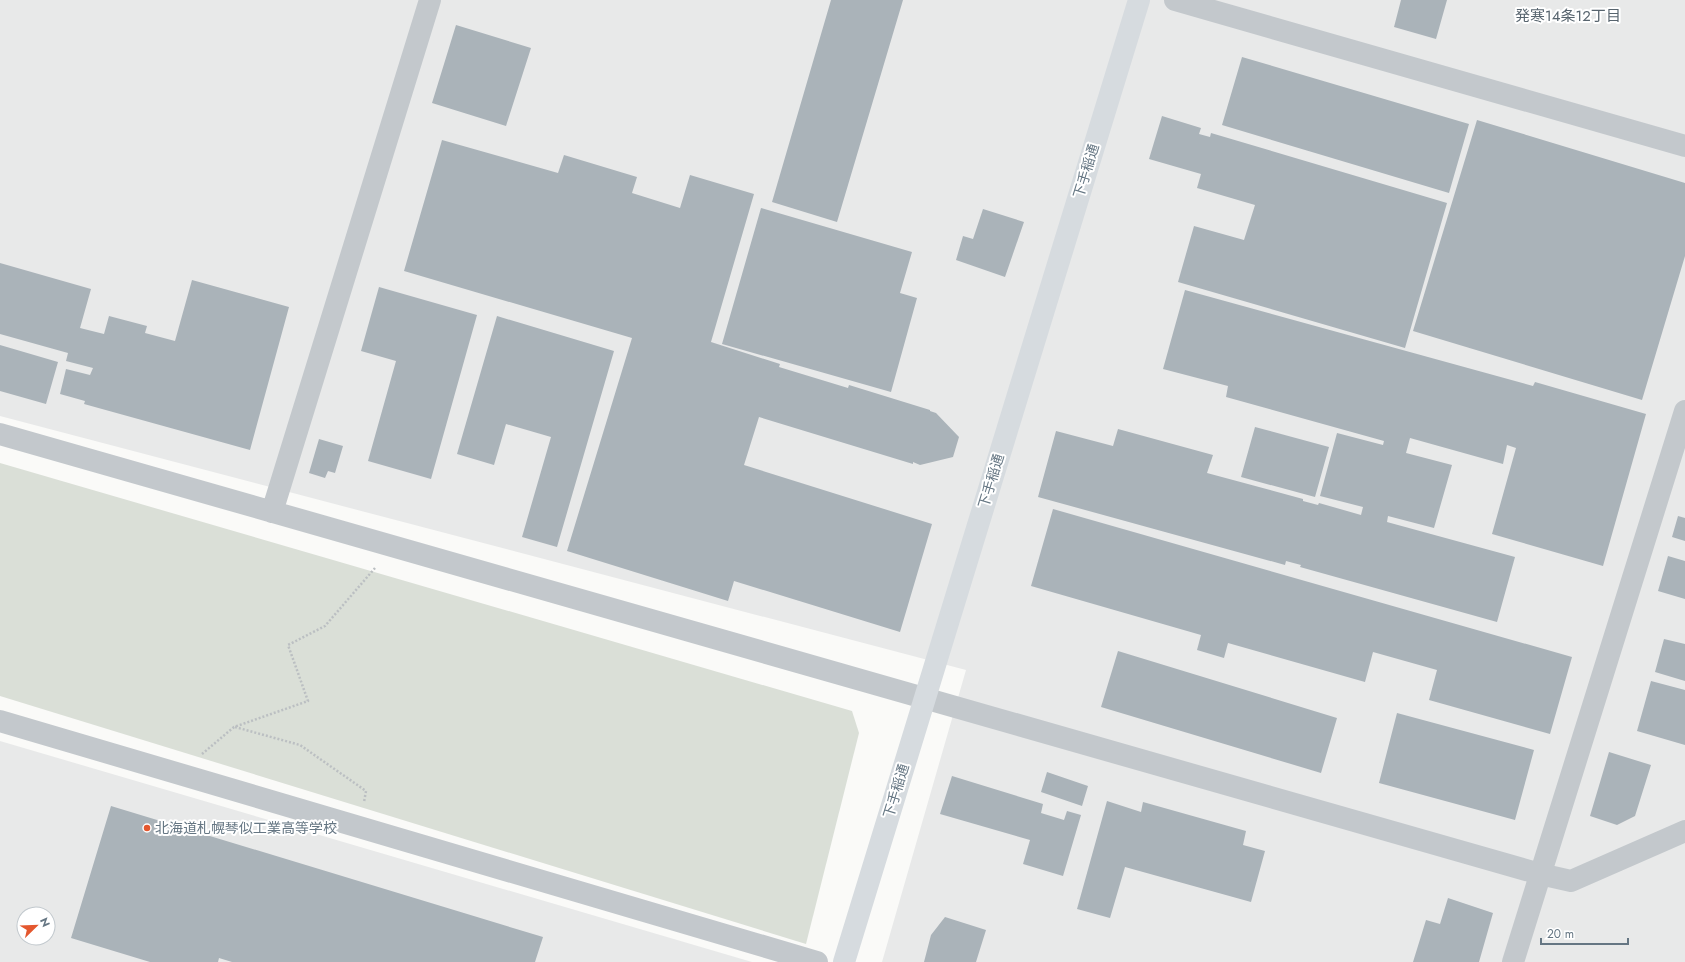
<svg xmlns="http://www.w3.org/2000/svg" width="1685" height="962" font-family="Jost,'Noto Sans JP',sans-serif">
<style>
.built{fill:#e8e9e9;fill-rule:evenodd}
.green{fill:#dadfd7}
.building{fill:#aab3b9}
.lines{fill:none;stroke-linecap:round;stroke-linejoin:round}
.path{stroke:#bbbfc2;stroke-width:2.5;stroke-dasharray:2 2;stroke-linecap:butt}
.minor{stroke:#c3c8cc;stroke-width:22}
.major{stroke:#d6dbdf;stroke-width:22}
.poi-dot{fill:#e4572e;stroke:#fff;stroke-width:1.5}
.labels{text-anchor:middle;dominant-baseline:central;stroke-width:4;stroke-linejoin:round;paint-order:stroke}
.street-label{font-size:14px;fill:#657683;stroke:#fff}
.poi-label{font-size:14px;fill:#657683;stroke:#fff;text-anchor:start}
.neighbourhood-label{font-size:15px;fill:#57646e;stroke:#fff}
</style>
<rect width="100%" height="100%" fill="#fafaf8"/>
<path class="built" d="M0,0H1685V962H882L966,670L0,416Z
M0,741L752,962H0ZM24,914H48V938H24Z"/>
<path class="green" d="M0,463L852,711L859,733L806,944L0,696Z"/>
<path class="building" d="M831,0H903L837,222L772,202Z
M1401,0H1447L1436,39L1394,27Z
M456,25L531,48L506,126L432,103Z
M1242,57L1469,124L1449,193L1222,125Z
M1162,116L1201,128L1199,134L1210,137L1211,133L1447,203L1405,348L1178,282L1194,226L1244,240L1255,205L1197,188L1201,174L1149,159Z
M1477,120L1685,183V256L1642,400L1413,331Z
M442,140L558,173L564,155L637,177L632,193L680,208L690,175L754,194L711,342L780,364L779,367L848,388L849,385L930,410V411L936,413L959,437L953,457L920,465L913,462V464L759,417L744,465L932,524L900,632L734,581L728,601L567,551L632,338L404,271Z
M761,208L912,252L900,293L917,298L891,392L722,344Z
M983,209L1024,222L1005,277L956,260L963,236L973,239Z
M0,263L91,289L80,328L104,334L109,316L147,326L145,333L175,341L192,280L289,307L250,450L84,404L85,401L60,394L66,369L90,375L93,368L66,361L68,353L0,334Z
M379,287L477,315L431,479L368,461L396,361L361,351Z
M1185,290L1533,386L1535,382L1646,414L1603,566L1492,534L1516,448L1507,445L1503,464L1410,438L1406,453L1452,465L1434,528L1388,516L1387,522L1515,557L1497,622L1300,567L1301,565L1286,561L1285,565L1038,497L1056,431L1113,446L1118,429L1213,455L1207,473L1303,499V501L1318,505L1319,503L1361,515L1363,507L1320,496L1337,433L1383,445L1384,441L1226,397L1228,386L1163,369Z
M497,316L614,351L557,547L522,537L551,437L506,424L494,465L457,454Z
M0,345L58,362L46,404L0,391Z
M1255,427L1329,447L1315,497L1241,477Z
M319,439L343,446L335,473L328,471L325,478L309,473Z
M1053,509L1572,657L1550,734L1429,700L1437,670L1373,652L1365,682L1228,643L1224,658L1197,650L1201,635L1031,586Z
M1678,516L1685,518V541L1672,537Z
M1668,556L1685,561V599L1658,591Z
M1664,639L1685,644V681L1655,672Z
M1118,651L1337,718L1321,773L1101,707Z
M1651,681L1685,690V745L1637,731Z
M1397,713L1534,750L1515,820L1379,783Z
M1609,752L1651,765L1635,816L1617,825L1590,816Z
M1047,772L1088,786L1082,806L1041,792Z
M952,776L1043,804L1041,813L1064,820L1067,811L1081,815L1063,876L1023,864L1030,840L940,814Z
M1107,801L1141,812L1143,802L1246,831L1243,845L1265,851L1251,902L1125,867L1110,918L1077,909Z
M111,806L543,937L535,962H232L219,958L218,962H150L71,938Z
M1448,898L1493,913L1479,962H1413L1426,920L1440,924Z
M945,917L986,930L976,962H924L931,935Z"/>
<g class="lines">
<path class="path" d="M235,727L300,745L366,791L364,802
M202,754L234,727L308,701L288,645L325,626L375,568"/>
<path class="minor" d="M1175,0L1685,146
M0,434L1540,874L1571,881L1685,831
M272,512L430,0
M0,721L817,962
M1513,962L1685,411"/>
<path class="major" d="M844,962L1139,0"/>
</g>
<circle class="poi-dot" cx="147" cy="828" r="4"/>
<g class="labels">
<g class="street-label">
<text transform="translate(1086 171) rotate(-73)">下手稲通</text>
<text transform="translate(991 481) rotate(-73)">下手稲通</text>
<text transform="translate(896 791) rotate(-73)">下手稲通</text>
</g>
<g class="poi-label">
<text x="155" y="828">北海道札幌琴似工業高等学校</text>
</g>
<g class="neighbourhood-label">
<text x="1568" y="16">発寒14条12丁目</text>
</g>
</g>
<g transform="translate(36 926) rotate(67)"><circle r="19" fill="#ffffff" stroke="#c1c8cd"/>
<path d="M0-3L7 15L0 10L-7 15Z" fill="#e4572e"/>
<text y="-6" font-size="11" font-weight="bold" text-anchor="middle" fill="#657683">N</text>
</g>
<path d="M1541 938v6h87v-6" fill="none" stroke="#657683" stroke-width="2"/>
<text x="1547" y="938" font-size="12" fill="#657683" stroke="#ffffff" stroke-width="3" paint-order="stroke">20 m</text>
</svg>
